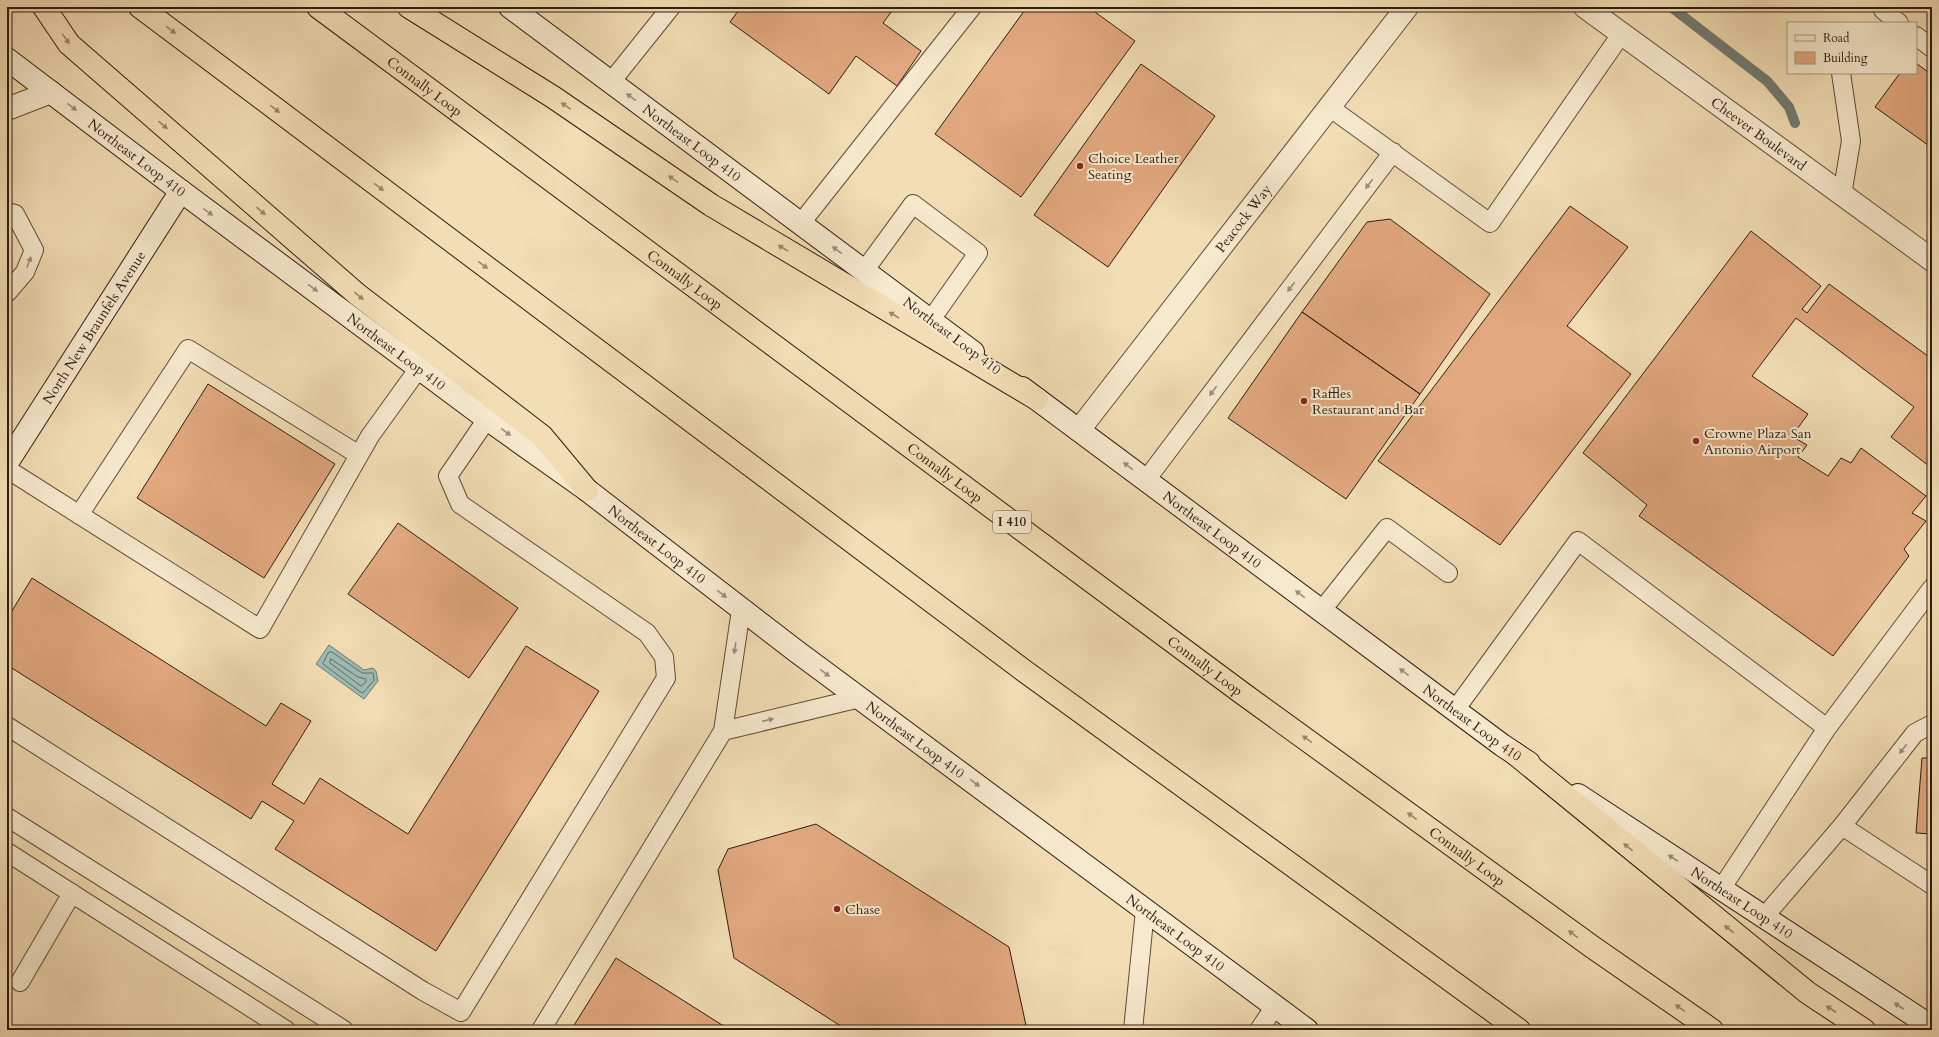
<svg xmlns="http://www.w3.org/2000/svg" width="1939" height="1037" font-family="Cardo,serif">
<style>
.water{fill:#9cbbb4;stroke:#707b73}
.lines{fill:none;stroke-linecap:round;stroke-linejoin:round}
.shore{stroke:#666c63;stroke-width:1}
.stream{stroke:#707b73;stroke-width:10}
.building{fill:#e2a87f;stroke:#2f1c12}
.lane-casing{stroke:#604c3a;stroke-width:20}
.street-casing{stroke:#604c3a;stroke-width:24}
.secondary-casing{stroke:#2f1c12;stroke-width:24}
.highway-casing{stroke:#2f1c12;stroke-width:24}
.lane{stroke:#f7e9ce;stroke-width:18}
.street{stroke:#f7e9ce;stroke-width:22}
.secondary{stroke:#f7e9ce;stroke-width:22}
.highway{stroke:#f2ddb4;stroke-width:22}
.oneway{fill:#9a866b}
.oneway2{fill:#9d8d79}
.poi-dot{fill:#8f2418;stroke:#f7e9ce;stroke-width:1.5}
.labels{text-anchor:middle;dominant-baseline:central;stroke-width:4;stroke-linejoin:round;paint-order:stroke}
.shield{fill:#f7e9ce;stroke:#6b5a4a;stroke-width:1}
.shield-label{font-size:13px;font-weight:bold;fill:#2f1c12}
.street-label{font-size:14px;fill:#2f1c12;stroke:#f7e9ce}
.poi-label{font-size:14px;fill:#2f1c12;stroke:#f7e9ce;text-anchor:start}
</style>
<rect width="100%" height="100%" fill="#f2ddb4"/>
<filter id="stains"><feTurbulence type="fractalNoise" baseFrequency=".005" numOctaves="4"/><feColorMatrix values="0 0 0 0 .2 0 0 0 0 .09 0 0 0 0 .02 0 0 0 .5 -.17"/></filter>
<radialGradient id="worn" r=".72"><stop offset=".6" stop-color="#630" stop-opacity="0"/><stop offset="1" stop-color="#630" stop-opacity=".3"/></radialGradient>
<path class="water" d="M329,645L364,670L373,668L376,671L378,681L364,699L316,664Z"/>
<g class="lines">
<path class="shore" d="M329,652H332L362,673H373L374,680L364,692L362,693L323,664Z
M331,659L358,677L366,679V682L361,686L330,663Z"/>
<path class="stream" d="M1671,7L1767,81L1789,107L1795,123"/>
</g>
<path class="building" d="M741,7H895L883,23L921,51L897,86L856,56L829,94L730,22Z
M1027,7H1088L1135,41L1021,197L935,134Z
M1916,63L1932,75V148L1875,107L1900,73H1916Z
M1141,64L1215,116L1108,267L1034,215Z
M1570,206L1628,247L1567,326L1631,374L1500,545L1378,461Z
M1390,219L1490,294L1420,394L1302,312L1367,222Z
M1751,231L1821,286L1802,309L1807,313L1829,284L1932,359V462L1929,466L1891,437L1914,407L1796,318L1752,376L1808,414L1792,436L1807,445L1798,457L1828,476L1841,458L1851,463L1861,448L1926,496L1912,513L1926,521L1904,549L1909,556L1833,656L1639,516L1647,505L1583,453Z
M1302,312L1420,394L1346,499L1228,418Z
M208,384L335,464L264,578L137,498Z
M398,523L518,608L469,678L348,594Z
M32,578L266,726L281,703L311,721L272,784L304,804L320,778L408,834L526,646L599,691L436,951L275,849L294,821L262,801L251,819L7,665V619Z
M1922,758H1932V834L1916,833Z
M816,824L1009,947L1027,1030H847L734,958L718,870L728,849Z
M616,958L730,1030H571Z"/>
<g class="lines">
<g class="lane-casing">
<path id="lane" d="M1883,10L1899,23
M1916,36L1932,48
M1841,73L1851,141L1842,195
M611,82L671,7
M1329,107L1490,223L1622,33
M7,212L15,214L34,250L25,272L7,293
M801,223L972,7
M864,271L913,204L978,253L923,331
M7,469L260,629L370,436L419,368
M1146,480L1393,152
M79,515L188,349L359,455
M741,610L723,731L860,698
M1322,610L1387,528L1448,573
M1455,710L1578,541L1827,728L1721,889
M7,726L423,991L461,1012L666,678L664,657L647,633L460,504L448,476L487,419
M1827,728L1932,588
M7,817L344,1030
M1842,826L1915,733L1932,724
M7,852L286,1030
M1764,917L1842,826L1932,885
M20,982L72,893
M541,1030L723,731
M1133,1030L1145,910
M1259,1030L1275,1006"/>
</g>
<g class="street-casing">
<g id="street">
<path id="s1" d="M1585,7L1932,260"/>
<path d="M7,109L51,92"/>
<path id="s2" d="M1079,430L1407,7"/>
</g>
</g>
<g class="secondary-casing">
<g id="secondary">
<path id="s3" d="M510,7L973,352"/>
<path id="s4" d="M7,59L181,191L487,419L587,490L796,651L1307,1030"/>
<path id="s5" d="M1022,388L1502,745L1529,763"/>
<path id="s6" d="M7,463L181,191"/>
<path id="s7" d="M1578,795L1932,1027"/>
</g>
</g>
<g class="highway-casing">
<g id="highway">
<path d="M44,7L69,44L358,295L542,436L587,490"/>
<path d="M140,7L1023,670L1519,1030"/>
<path id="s8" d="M318,7L1242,693L1591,946L1712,1030"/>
<path d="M409,7L553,97L711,205L1037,399"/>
<path d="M1514,753L1808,993L1864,1030"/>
</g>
</g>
<use href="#lane" class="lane"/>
<use href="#street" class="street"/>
<use href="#secondary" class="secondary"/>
<use href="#highway" class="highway"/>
</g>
<defs><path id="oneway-solid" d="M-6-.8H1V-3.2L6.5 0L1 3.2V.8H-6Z"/></defs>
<g class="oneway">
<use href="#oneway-solid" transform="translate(171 30) rotate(37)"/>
<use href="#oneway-solid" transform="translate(66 39) rotate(54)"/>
<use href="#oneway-solid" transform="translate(566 106) rotate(-146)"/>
<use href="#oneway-solid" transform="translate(275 109) rotate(37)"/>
<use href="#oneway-solid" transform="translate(163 125) rotate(41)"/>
<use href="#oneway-solid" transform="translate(673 179) rotate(-146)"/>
<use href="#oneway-solid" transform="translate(379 187) rotate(37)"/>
<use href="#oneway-solid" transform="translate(261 211) rotate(41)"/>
<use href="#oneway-solid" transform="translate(783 248) rotate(-149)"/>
<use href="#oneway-solid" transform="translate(483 265) rotate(37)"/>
<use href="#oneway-solid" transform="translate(359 296) rotate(39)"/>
<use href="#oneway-solid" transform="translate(894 315) rotate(-149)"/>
<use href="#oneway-solid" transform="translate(1307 739) rotate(-144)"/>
<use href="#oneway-solid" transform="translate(1412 816) rotate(-144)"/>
<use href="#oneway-solid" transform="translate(1628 847) rotate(-141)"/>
<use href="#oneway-solid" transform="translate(1729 929) rotate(-141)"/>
<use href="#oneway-solid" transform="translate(1573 934) rotate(-144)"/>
<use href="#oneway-solid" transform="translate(1680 1008) rotate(-145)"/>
<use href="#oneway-solid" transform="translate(1831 1009) rotate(-147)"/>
</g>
<g class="oneway2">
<use href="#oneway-solid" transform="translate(631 97) rotate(-143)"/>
<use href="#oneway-solid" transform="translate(72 107) rotate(38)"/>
<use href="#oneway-solid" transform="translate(1369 184) rotate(127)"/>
<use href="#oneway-solid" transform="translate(208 212) rotate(36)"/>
<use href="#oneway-solid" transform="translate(837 250) rotate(-143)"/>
<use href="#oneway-solid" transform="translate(29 262) rotate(-69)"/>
<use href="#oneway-solid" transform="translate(1291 287) rotate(127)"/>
<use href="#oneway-solid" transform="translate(313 288) rotate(36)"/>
<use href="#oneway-solid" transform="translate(1213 391) rotate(127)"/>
<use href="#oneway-solid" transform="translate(506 432) rotate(36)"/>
<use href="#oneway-solid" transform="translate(1128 466) rotate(-143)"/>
<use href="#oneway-solid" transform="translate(722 594) rotate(38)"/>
<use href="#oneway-solid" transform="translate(1300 594) rotate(-143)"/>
<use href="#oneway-solid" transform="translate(735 648) rotate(98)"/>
<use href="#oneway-solid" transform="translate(1404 672) rotate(-143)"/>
<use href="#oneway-solid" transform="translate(825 673) rotate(37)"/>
<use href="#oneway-solid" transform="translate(768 720) rotate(-13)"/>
<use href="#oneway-solid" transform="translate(1903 749) rotate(128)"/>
<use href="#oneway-solid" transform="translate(975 783) rotate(37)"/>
<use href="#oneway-solid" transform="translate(1673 858) rotate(-147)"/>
<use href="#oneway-solid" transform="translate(1899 1006) rotate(-147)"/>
</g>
<g class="poi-dot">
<circle cx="1080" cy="166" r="4"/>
<circle cx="1304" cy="401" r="4"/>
<circle cx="1696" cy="441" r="4"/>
<circle cx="837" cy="909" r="4"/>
</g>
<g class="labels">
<rect class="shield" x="993" y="511" width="38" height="22" rx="3"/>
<g class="shield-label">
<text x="1012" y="522">I 410</text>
</g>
<g class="street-label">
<text stroke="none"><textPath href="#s8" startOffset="133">Connally Loop</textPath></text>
<text stroke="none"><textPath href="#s1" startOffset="215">Cheever Boulevard</textPath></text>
<text stroke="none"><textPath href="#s3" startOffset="227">Northeast Loop 410</textPath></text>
<text stroke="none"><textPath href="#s4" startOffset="163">Northeast Loop 410</textPath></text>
<text stroke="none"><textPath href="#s2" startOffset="268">Peacock Way</textPath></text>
<text stroke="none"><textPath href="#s8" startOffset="457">Connally Loop</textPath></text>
<text stroke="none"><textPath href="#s6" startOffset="161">North New Braunfels Avenue</textPath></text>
<text transform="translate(952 336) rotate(37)">Northeast Loop 410</text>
<text stroke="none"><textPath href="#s4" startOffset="487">Northeast Loop 410</textPath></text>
<text stroke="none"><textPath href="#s8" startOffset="781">Connally Loop</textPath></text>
<text stroke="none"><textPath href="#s5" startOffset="237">Northeast Loop 410</textPath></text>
<text stroke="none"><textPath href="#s4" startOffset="811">Northeast Loop 410</textPath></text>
<text stroke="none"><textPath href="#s8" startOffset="1105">Connally Loop</textPath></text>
<text stroke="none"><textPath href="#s5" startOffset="561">Northeast Loop 410</textPath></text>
<text stroke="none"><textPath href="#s4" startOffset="1135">Northeast Loop 410</textPath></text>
<text stroke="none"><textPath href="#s8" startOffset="1429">Connally Loop</textPath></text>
<text stroke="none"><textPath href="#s7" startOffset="196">Northeast Loop 410</textPath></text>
<text stroke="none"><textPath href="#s4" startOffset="1459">Northeast Loop 410</textPath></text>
</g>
<g class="poi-label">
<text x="1088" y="158">Choice Leather<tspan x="1088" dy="16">Seating</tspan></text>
<text x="1312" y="393">Raffles<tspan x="1312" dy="16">Restaurant and Bar</tspan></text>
<text x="1704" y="433">Crowne Plaza San<tspan x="1704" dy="16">Antonio Airport</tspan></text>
<text x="845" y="909">Chase</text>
</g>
</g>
<rect width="1939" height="1037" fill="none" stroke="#f2ddb4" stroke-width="24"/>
<rect x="8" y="8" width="1923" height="1021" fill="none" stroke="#2f1c12" stroke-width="2"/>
<rect x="12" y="12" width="1915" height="1013" fill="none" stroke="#2f1c12"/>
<rect x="1787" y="22" width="130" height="52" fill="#f7e9ce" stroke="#a79783"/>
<rect x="1795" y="35" width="20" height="6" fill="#f7e9ce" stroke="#a79783"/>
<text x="1823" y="42" font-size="12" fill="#2f1c12">Road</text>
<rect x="1795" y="52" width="20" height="12" fill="#e2a87f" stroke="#a79783"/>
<text x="1823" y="62" font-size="12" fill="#2f1c12">Building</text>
<rect width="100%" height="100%" filter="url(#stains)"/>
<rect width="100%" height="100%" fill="url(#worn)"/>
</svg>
